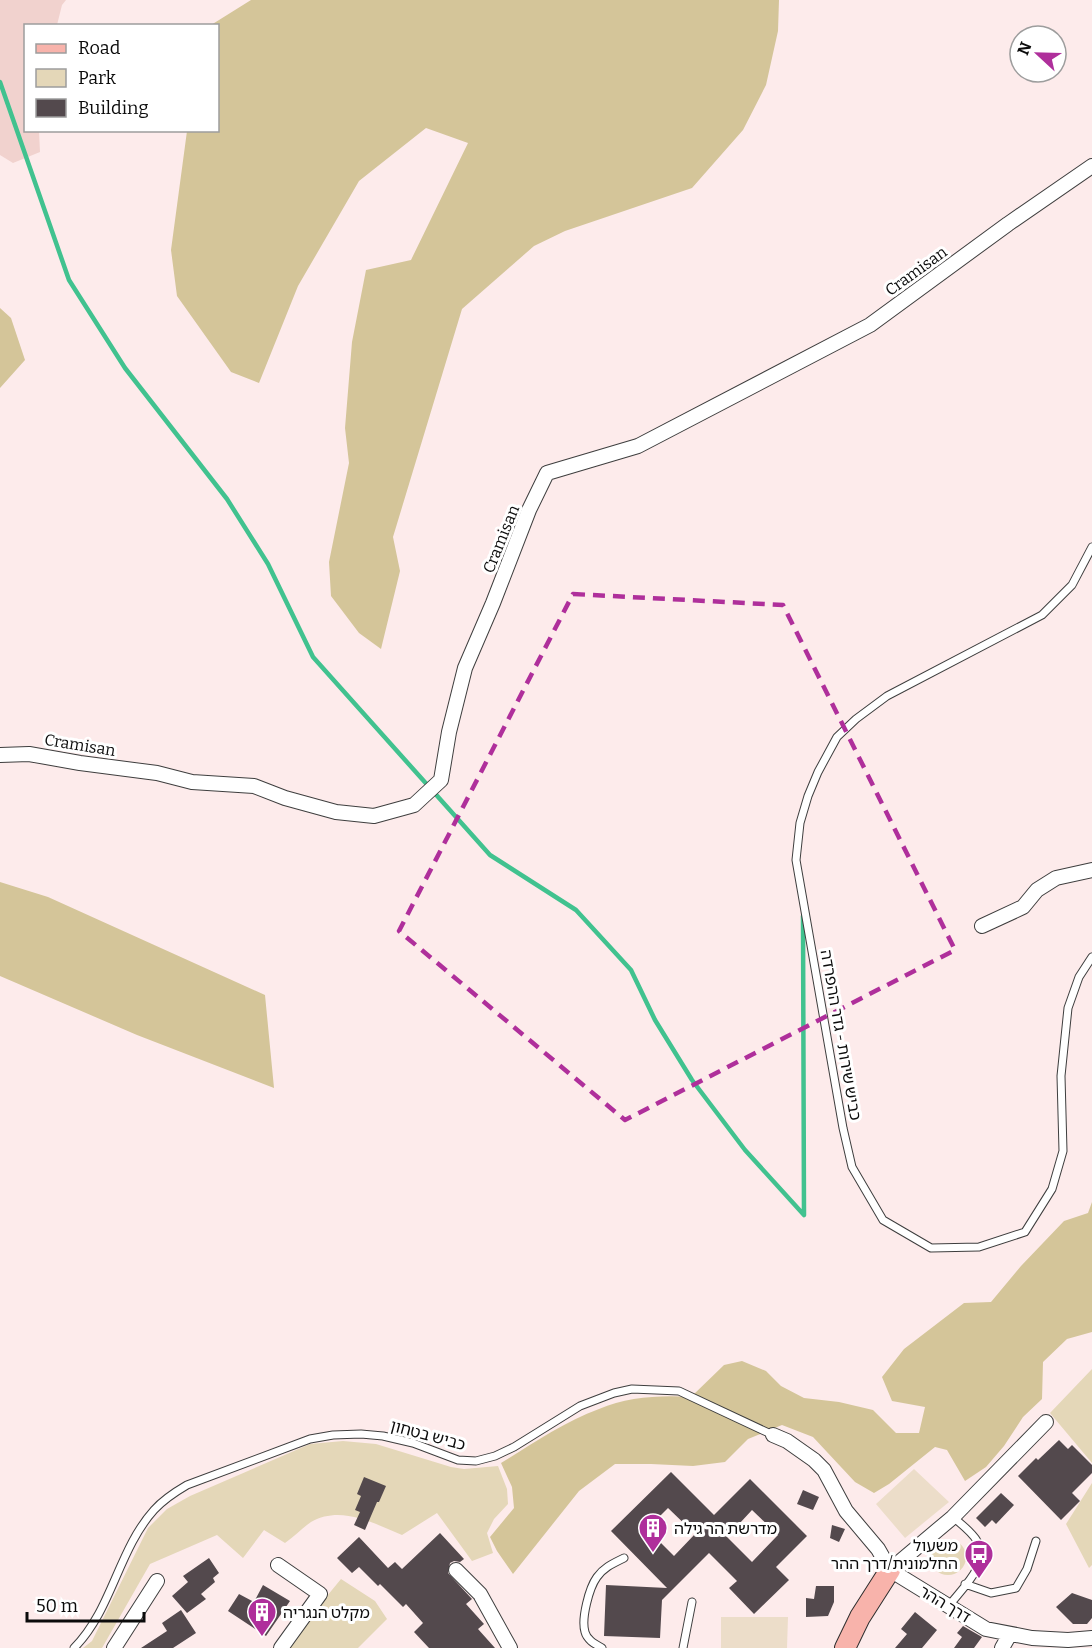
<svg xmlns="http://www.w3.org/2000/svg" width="1092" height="1648" font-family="Bitter,'Noto Sans Hebrew',serif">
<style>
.farmland{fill:#f1d2ce}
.green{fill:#e4d7b8}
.forest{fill:#d4c599}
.pitch{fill:#ecddc9}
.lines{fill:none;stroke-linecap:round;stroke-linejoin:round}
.stream{stroke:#41c28f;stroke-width:4.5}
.building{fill:#53494d;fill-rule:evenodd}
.lane-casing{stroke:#3e3e3e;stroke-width:9}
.street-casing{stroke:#3e3e3e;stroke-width:16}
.secondary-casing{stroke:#2d2d2d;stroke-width:22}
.lane{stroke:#fff;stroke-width:7}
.street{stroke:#fff;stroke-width:14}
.secondary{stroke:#f8b3ab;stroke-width:20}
.marked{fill:none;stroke:#af2f9b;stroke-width:4.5;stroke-dasharray:12 8;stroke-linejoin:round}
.labels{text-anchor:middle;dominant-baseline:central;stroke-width:6;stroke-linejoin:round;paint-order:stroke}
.street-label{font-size:16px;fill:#0b0b0b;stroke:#fff}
.poi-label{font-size:16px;fill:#0b0b0b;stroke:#fff;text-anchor:start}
</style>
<rect width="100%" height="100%" fill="#fdebeb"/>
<path class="farmland" d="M0,0H66L62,5L57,25L26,26V130L39,131L40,152L13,163L0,155Z"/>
<path class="green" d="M1092,1369V1463L1050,1413Z
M343,1441L376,1444L451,1467L464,1469L498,1466L507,1489L508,1504L494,1519L487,1533L493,1553L472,1561L437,1513L402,1535C373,1523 341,1505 311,1522C302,1528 294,1537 285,1543L264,1530L243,1558L217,1535L150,1564L102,1648H83L92,1641L148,1528L167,1509L190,1496L310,1444Z
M1092,1483V1565L1089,1568L1066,1524Z
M930 1557a18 18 0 1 1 36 0a18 18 0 1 1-36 0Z
M341,1579L375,1601L387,1619L358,1648H289L295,1635Z"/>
<path class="forest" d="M251,0H779L778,31L766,85L743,130L692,188L565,231L534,246L462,309L393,537L400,571L381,649L359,633L331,596L329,562L349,463L345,428L352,342L366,270L411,260L468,143L426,128L359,181L298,286L259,383L231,372L177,296L171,250L187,131L218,130V26L211,25Z
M0,308L11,318L25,360L0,388Z
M0,882L48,897L265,995L274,1088L137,1035L0,976Z
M1092,1202V1332L1067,1339L1043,1362L1042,1399L1023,1417L1004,1446L986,1467L965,1481L947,1450L935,1447L889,1484L874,1493L855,1482L813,1437L782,1425L748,1439L725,1462L693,1466L651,1464H615L579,1491L513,1574L497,1551L490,1537L514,1508L512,1487L501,1463C532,1444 564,1422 599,1409C627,1397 660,1395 691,1397L724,1365L742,1361L766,1371L781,1386L804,1398L839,1402L873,1410L896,1433H919L925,1407L892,1401L882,1377L904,1349L964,1303L991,1302L1021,1266L1064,1221L1088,1213Z"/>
<path class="pitch" d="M914,1469L949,1502L905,1538L876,1504Z
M721,1617H788L787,1648H721Z"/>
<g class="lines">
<path class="stream" d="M0,82L69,280L125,368L227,499L268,564L313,657L490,855L576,910L631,970L655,1020L692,1080L745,1150L804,1215L803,916"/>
</g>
<path class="building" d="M1059,1440L1068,1449L1072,1445L1092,1465V1473L1072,1493L1080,1501L1061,1520L1018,1476L1036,1458L1038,1460Z
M671,1472L714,1515L750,1479L807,1536L776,1567L789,1580L754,1614L729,1588L737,1581L709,1553L662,1600L660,1638L604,1636L606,1585L667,1588L611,1531ZM668,1508L695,1534L674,1556L647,1529ZM752,1510L778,1535L752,1562L727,1537Z
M364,1477L386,1486L379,1502H377L365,1530L354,1525L360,1512L355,1510L361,1496L357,1494Z
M803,1490L819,1497L813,1510L797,1504Z
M1001,1493L1014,1505L996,1524L992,1520L985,1527L976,1518Z
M832,1525L845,1529L839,1542L830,1538Z
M440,1533L464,1559L460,1562L454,1561L450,1563L448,1573L472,1599L466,1604L484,1624L478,1629L495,1648H429L414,1632L423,1623L406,1604L403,1607L380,1584L378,1586L359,1567L352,1573L337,1558L359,1537L388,1568L395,1562L402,1569Z
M209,1558L219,1573L213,1578L215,1582L201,1594L206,1599L187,1613L172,1596L188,1582L183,1576Z
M263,1585L290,1601L266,1636L228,1611L239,1594L254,1602Z
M816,1586H834V1602L828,1616L806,1617V1598L814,1599Z
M1072,1593L1092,1600V1618L1087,1624H1073L1056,1607Z
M181,1610L196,1633L173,1648H141L167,1631L162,1623Z
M915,1612L937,1630L922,1648H895L907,1634L901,1629Z
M963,1626L982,1637L974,1648H954L962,1637L957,1633Z"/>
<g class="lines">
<g class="lane-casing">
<path id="lane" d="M1092,547L1072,585L1042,615L887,696L856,719L837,737L818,772L808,796L800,823L796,860L843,1128L852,1167L883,1220L931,1248L979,1247L1025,1232L1052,1189L1063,1151L1061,1076L1068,1008L1079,977L1092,957
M965,1584L991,1593L1016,1588L1027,1569L1036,1541
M948,1607C961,1589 991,1564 977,1541C972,1532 961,1524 953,1517
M74,1648C112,1610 118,1550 154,1510C163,1500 175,1492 187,1485L310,1439L333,1435L361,1434L383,1436L413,1443L458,1460L476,1461L495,1456L514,1447L580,1406L614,1393L632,1389L679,1391L773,1435
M602,1648C595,1644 587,1640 585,1632C581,1619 589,1588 597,1577C604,1567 614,1563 624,1558
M683,1648L692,1602"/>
</g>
<g class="street-casing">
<path id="street" d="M0,755L29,754L80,763L157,773L192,782L254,786L285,798L336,812L374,816L414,805L441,780L449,732L465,668L493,603L529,510L547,473L638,446L870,325L1008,224L1092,166
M982,926L1023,907L1037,890L1056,878L1092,870
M773,1435L787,1441L814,1460L824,1470L846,1511L878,1549L890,1570L986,1629L1032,1638L1068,1640L1092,1638
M278,1565L320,1594L281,1648
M456,1570L480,1594L510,1648
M890,1570L953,1517L1046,1422
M114,1648L157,1581
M1002,1648L1010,1634"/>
</g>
<g class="secondary-casing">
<path id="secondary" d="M845,1648L860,1617L890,1570"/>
</g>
<use href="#lane" class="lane"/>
<use href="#street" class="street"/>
<use href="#secondary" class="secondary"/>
</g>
<path class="marked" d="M573,594L783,605L955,950L625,1120L399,931Z"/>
<defs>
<g id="building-pin" transform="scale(1.5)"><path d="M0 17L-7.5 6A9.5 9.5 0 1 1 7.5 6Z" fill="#af2f9b" stroke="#fff"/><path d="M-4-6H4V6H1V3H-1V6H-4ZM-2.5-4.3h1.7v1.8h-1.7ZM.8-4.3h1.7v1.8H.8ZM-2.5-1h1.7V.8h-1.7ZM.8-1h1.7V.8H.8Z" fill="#fff"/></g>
<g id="bus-pin" transform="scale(1.5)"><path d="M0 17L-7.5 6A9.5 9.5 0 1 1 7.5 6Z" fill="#af2f9b" stroke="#fff"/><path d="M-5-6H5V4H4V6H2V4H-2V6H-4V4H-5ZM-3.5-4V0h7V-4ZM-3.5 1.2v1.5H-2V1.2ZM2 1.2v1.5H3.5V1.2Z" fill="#fff"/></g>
</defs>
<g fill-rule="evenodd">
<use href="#building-pin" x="653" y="1528"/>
<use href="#bus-pin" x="979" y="1554"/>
<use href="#building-pin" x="262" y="1612"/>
</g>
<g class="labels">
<g class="street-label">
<text transform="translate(916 271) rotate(-36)">Cramisan</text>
<text transform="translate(501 539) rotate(-68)">Cramisan</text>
<text transform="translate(80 745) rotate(9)">Cramisan</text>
<text transform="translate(841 1035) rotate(80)">כביש שירות - גדר ההפרדה</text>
<text transform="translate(428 1435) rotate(15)">כביש בטחון</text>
<text transform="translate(945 1604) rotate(31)">דרך ההר</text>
</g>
<g class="poi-label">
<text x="674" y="1528">מדרשת הר גילה</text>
<text x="958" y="1545" text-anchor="end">משעול<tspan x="958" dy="18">החלמונית/דרך ההר</tspan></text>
<text x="283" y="1612">מקלט הנגריה</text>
</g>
</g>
<rect x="24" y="24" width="195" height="108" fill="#ffffff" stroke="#9d9d9d" stroke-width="1.5"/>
<rect x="36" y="44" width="30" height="9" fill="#f8b3ab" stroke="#9d9d9d" stroke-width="1.5"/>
<text x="78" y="54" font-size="18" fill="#0b0b0b">Road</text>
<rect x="36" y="69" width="30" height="18" fill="#e4d7b8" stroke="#9d9d9d" stroke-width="1.5"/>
<text x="78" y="84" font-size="18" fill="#0b0b0b">Park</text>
<rect x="36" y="99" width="30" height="18" fill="#53494d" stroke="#9d9d9d" stroke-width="1.5"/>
<text x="78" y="114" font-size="18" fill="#0b0b0b">Building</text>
<g transform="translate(1038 54) rotate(292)"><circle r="28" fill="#ffffff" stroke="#9d9d9d" stroke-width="1.5"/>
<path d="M0-4.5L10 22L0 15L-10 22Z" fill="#af2f9b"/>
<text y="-9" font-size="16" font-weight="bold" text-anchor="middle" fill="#0b0b0b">N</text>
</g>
<path d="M27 1612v9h117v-9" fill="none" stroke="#0b0b0b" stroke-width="3"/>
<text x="36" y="1612" font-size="18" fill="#0b0b0b" stroke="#ffffff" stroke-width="4.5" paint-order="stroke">50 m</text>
</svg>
